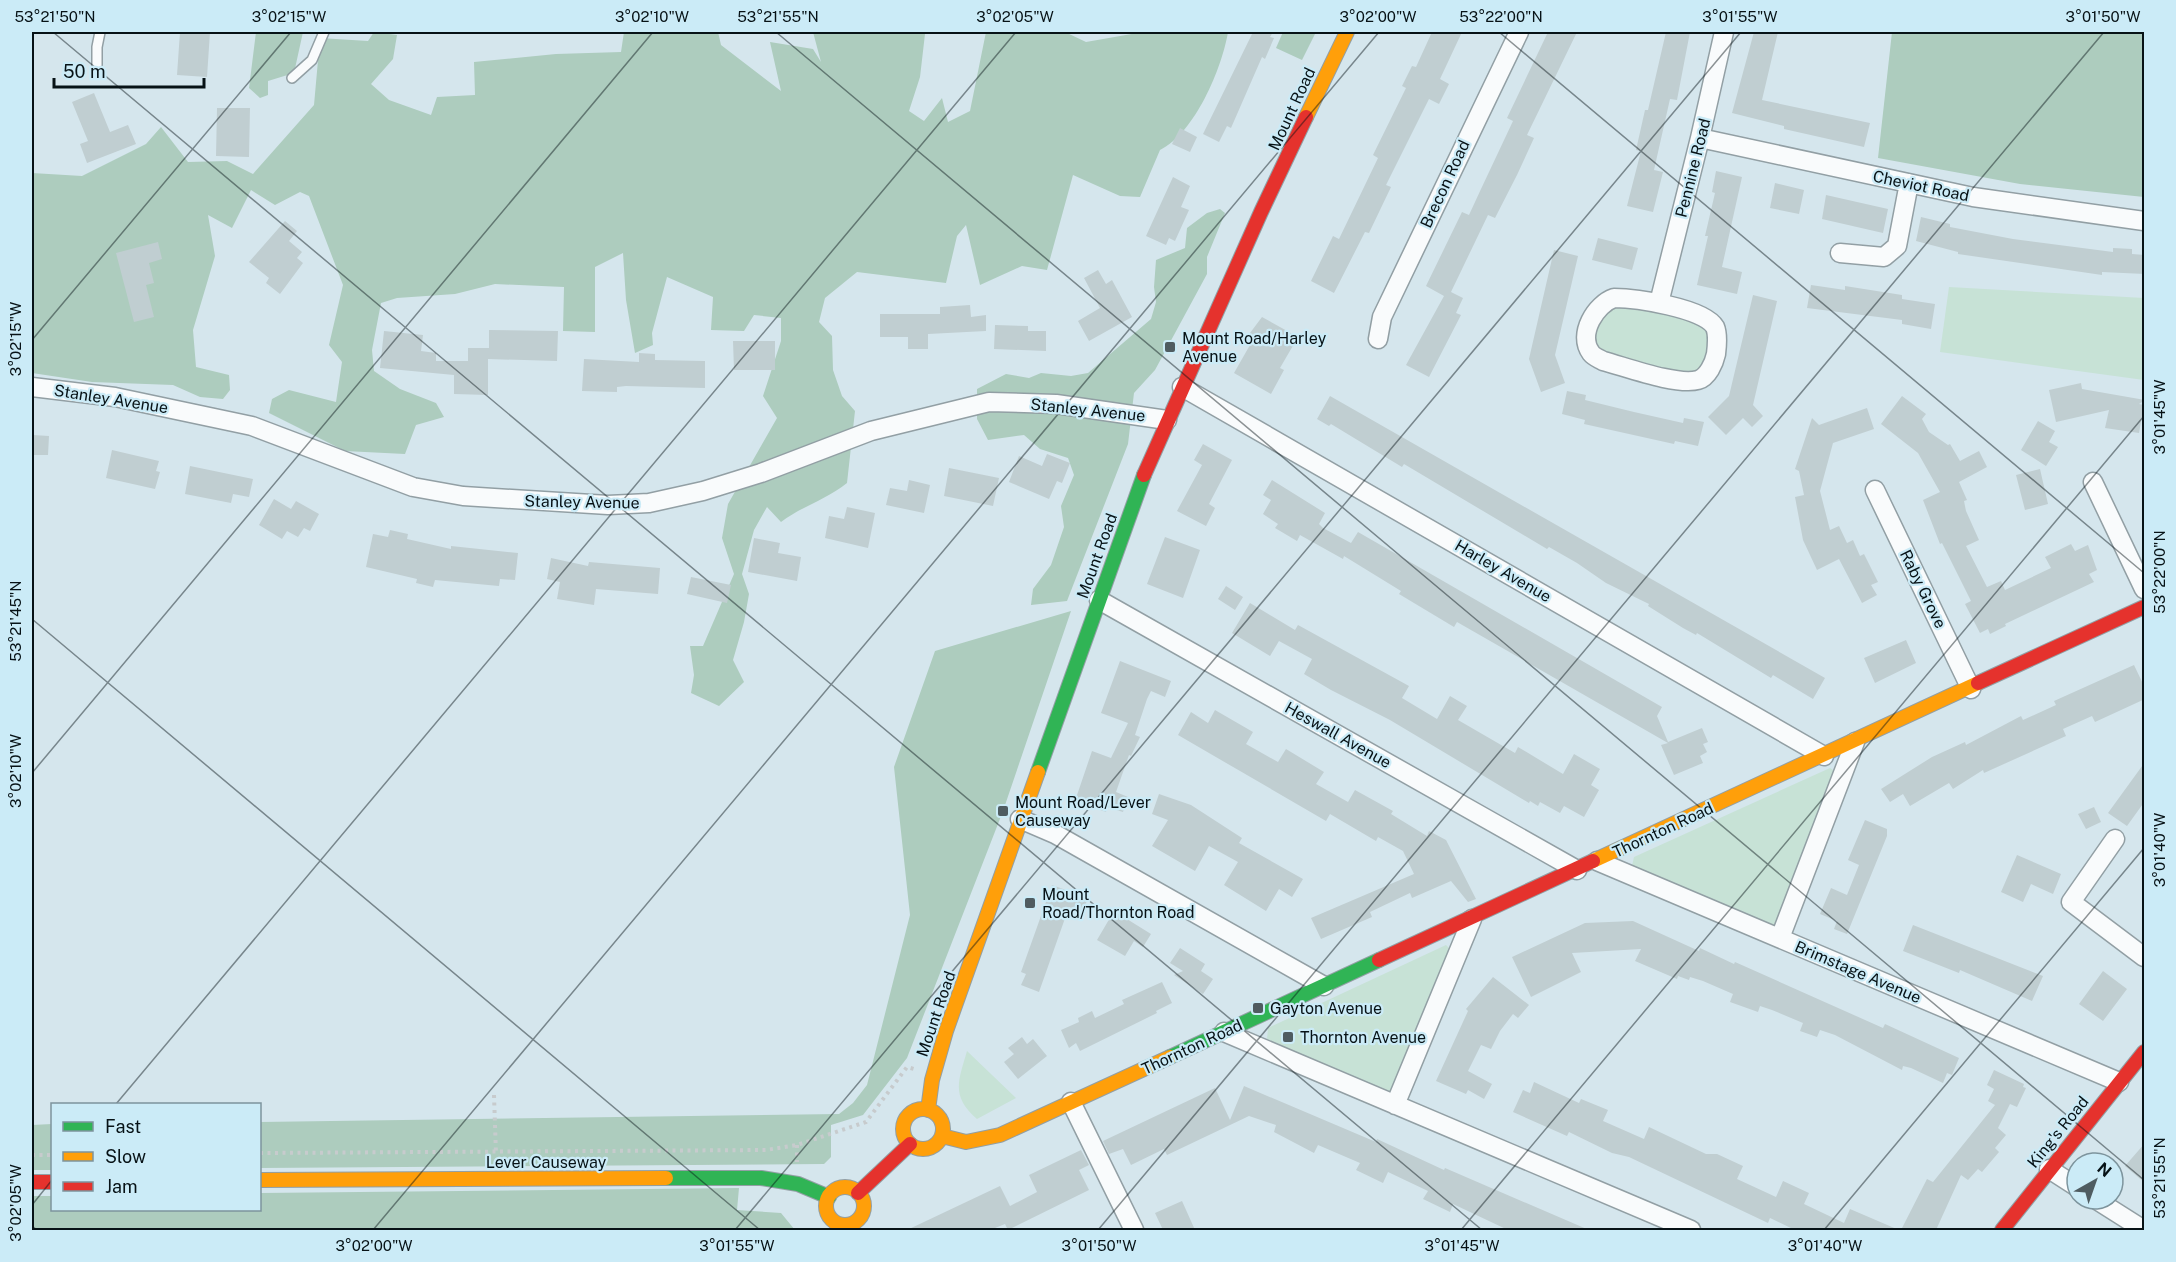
<svg xmlns="http://www.w3.org/2000/svg" width="2176" height="1262" font-family="'Public Sans',sans-serif">
<style>
.green{fill:#c7e2d6}
.forest{fill:#adccbe}
.building{fill:#c0ced1}
.lines{fill:none;stroke-linecap:round;stroke-linejoin:round}
.lane-casing{stroke:#929fa4;stroke-width:12}
.street-casing{stroke:#929fa4;stroke-width:21}
.fast-casing{stroke:#929fa4;stroke-width:16}
.slow-casing{stroke:#929fa4;stroke-width:16}
.jam-casing{stroke:#929fa4;stroke-width:16}
.path{stroke:#c7cbcd;stroke-width:4;stroke-dasharray:3 4.5;stroke-linecap:butt}
.lane{stroke:#f9fbfc;stroke-width:9}
.street{stroke:#f9fbfc;stroke-width:18}
.fast{stroke:#30b455;stroke-width:14}
.slow{stroke:#ff9f0a;stroke-width:14}
.jam{stroke:#e5322d;stroke-width:14}
.ticks{fill:none;stroke:#071216;stroke-width:1.5;stroke-opacity:0.45}
.poi-dot{fill:#4f5c61;stroke:#cbebf7;stroke-width:2}
.labels{text-anchor:middle;dominant-baseline:central;stroke-width:4.5;stroke-linejoin:round;paint-order:stroke}
.street-label{font-size:16px;fill:#071216;stroke:#cbebf7}
.poi-label{font-size:16px;fill:#071216;stroke:#cbebf7;text-anchor:start}
.neatline{fill:none;stroke:#071216;stroke-width:2}
.ticks-label{font-size:15px;text-anchor:middle;fill:#071216}
</style>
<rect width="100%" height="100%" fill="#d5e6ed"/>
<path class="green" d="M1949,287L2144,298V380L1940,352Z
M1621,306C1641,311 1687,315 1703,328C1710,334 1709,346 1707,354C1706,365 1702,371 1692,375L1606,357L1595,348L1594,336L1606,307Z
M1830,768L1836,772L1773,928L1640,872L1632,866L1634,857Z
M1446,945L1450,949L1390,1096L1267,1039L1268,1028Z
M967,1051L1016,1098L977,1119C951,1096 958,1082 967,1051Z"/>
<path class="forest" d="M256,32H303L294,73L268,81V95L260,98L249,88Z
M374,32L397,35L393,59L371,84L389,100L431,115L437,97L475,95L474,62L556,54L621,52L624,32H718L721,45L781,91L770,42L813,49L821,62L813,32H936L925,34L920,77L909,111L924,121L942,98L948,122L970,111L986,32H1065L1086,42L1143,32H1228C1222,68 1195,133 1160,150L1140,197L1120,196L1073,175L1047,270L1022,266L980,285L966,225L957,236L946,283L857,272L825,298L819,322L832,336L833,370L842,396L855,411L847,483C826,500 802,506 781,522L767,507L754,530L742,574L749,594L744,622L733,660L744,682L719,706L691,693L694,675L690,646H703L734,574L722,538L728,504L777,418L763,396L781,341V318L754,315L744,331L711,330L713,297L667,277L652,333L653,345L635,353L626,300L623,253L595,267V332L563,331L564,287L495,284L455,294L397,298L381,303L372,350L374,371L400,389L436,403L444,417L416,425L405,454L345,451L269,413L272,399L289,390L336,402L342,362L329,345L343,285L309,196L300,192L275,205L251,190L232,228L208,215L215,256L193,330L196,367L229,375L230,390L223,399L200,397L173,385L92,382L32,373V173L82,176L146,144L161,127L188,162L227,161L253,174L314,105L320,38L368,41Z
M1283,32H1316L1302,60L1276,48Z
M1892,32H2144V197L2020,184L1878,158Z
M1220,209L1225,213L1207,257V274L1155,370L1134,393L1128,444L1067,601L1031,605L1033,589L1051,565L1064,527L1061,506L1074,475L1068,458L1040,449L1024,435L988,440L977,419V389L1006,374L1029,378L1041,373L1071,376L1088,373L1151,319L1156,302L1154,287L1156,260L1185,248L1187,228L1207,213Z
M1071,611L1003,811L907,1058L863,1115L831,1125V1157L824,1164L260,1168V1122L839,1114L853,1103L867,1085L910,915L894,767L935,651Z
M52,1124V1170H32V1125Z
M739,1188L737,1210L781,1213L795,1230H32V1196H52V1210H260V1193Z"/>
<path class="building" d="M180,32H210L207,77L177,75Z
M1253,32H1273L1270,37L1274,38L1265,59L1262,57L1231,128L1227,126L1219,142L1203,134Z
M1432,32H1462L1440,79L1449,84L1439,104L1429,99L1386,185L1391,187L1369,233L1365,232L1334,293L1311,281L1333,236L1339,239L1378,158L1373,155L1406,88L1402,86L1412,66L1416,67Z
M1548,32H1577L1527,135L1534,138L1517,175L1495,218L1488,215L1451,292L1463,298L1456,313L1461,315L1429,377L1406,365L1444,296L1426,286L1462,212L1469,215L1481,189L1513,121L1507,118Z
M1666,32H1690L1677,100L1670,99L1654,170L1663,172L1653,212L1627,206L1641,151L1636,150L1645,110H1648Z
M1754,32H1778L1762,100L1870,123L1864,147L1784,129V126L1732,113Z
M94,93L110,132L128,125L136,144L87,163L80,144L88,141L72,102Z
M217,108H250L249,157L216,156Z
M1180,128L1197,137L1190,152L1172,144Z
M1716,171L1742,177L1722,267L1742,272L1737,294L1697,285L1708,236H1705L1715,193L1712,192Z
M1173,177L1190,186L1181,207L1189,210L1175,241L1169,238L1166,245L1146,236Z
M1775,183L1804,190L1799,214L1770,208Z
M1826,195L1888,209L1883,233L1822,219Z
M1921,217L1950,224V227L2013,239L2113,252V248L2132,249V254L2145,255V274L2102,272V275L1958,254V252L1916,241Z
M285,221L297,231L289,241L302,252L297,258L303,263L280,294L266,283L269,278L249,262Z
M1598,238L1638,248L1632,270L1592,260Z
M158,242L162,259L149,263L154,283L146,285L154,317L134,322L116,253Z
M1554,250L1578,256L1555,355L1565,383L1541,392L1529,359Z
M1098,270L1106,284L1112,280L1132,317L1089,341L1078,321L1100,308L1084,278Z
M1811,285L1845,290V286L1902,295V299L1935,304L1931,329L1902,324V320L1807,308Z
M1753,295L1777,301L1753,405L1763,416L1752,427L1743,418L1726,435L1708,417L1729,396Z
M970,305L971,317L986,315V331L928,334V349H908V337H880V314H940V307Z
M1262,317L1298,337L1280,368L1284,370L1271,394L1234,373L1250,345L1244,341Z
M995,325L1028,326V331H1046V351L994,349Z
M489,330L558,331L557,361L488,359V395L454,394V375L380,368L384,331L423,335L421,351L436,353V361H468V348H489Z
M733,341H775V370H734Z
M639,353L655,354V360L705,361V388L626,386L617,387V392L582,391L584,359L639,362Z
M2081,383L2082,389L2145,400L2139,404L2144,405L2139,433L2105,428L2109,410L2056,422L2049,390Z
M1567,391L1586,395L1585,400L1634,412L1683,423L1684,418L1704,422L1698,446L1675,441L1674,444L1584,424L1585,420L1562,414Z
M1330,396L1825,678L1813,699L1773,675L1771,678L1697,633L1696,635L1683,628L1648,606L1649,604L1606,583L1577,563L1549,547L1547,549L1404,464L1402,467L1331,424L1329,426L1317,419Z
M1902,396L1926,414L1922,419L1929,432L1948,445L1950,444L1960,461L1979,451L1987,467L1959,482L1967,500L1964,501L1966,511L1979,540L1966,546L1987,587L2001,581L2005,590L2051,568L2045,557L2071,544L2075,551L2088,545L2097,570L2089,574L2094,582L2005,624L2006,626L1990,634L1988,629L1980,633L1965,604L1971,601L1942,543L1940,544L1923,500L1940,492L1918,453L1881,424Z
M1867,408L1874,429L1833,443L1820,491L1830,530L1839,526L1847,543L1853,540L1860,556L1864,554L1878,582L1871,585L1877,595L1862,603L1839,559L1817,570L1803,540L1795,497L1804,495L1799,471L1795,469L1812,418L1819,425Z
M2038,421L2055,431L2049,442L2058,447L2046,466L2021,450Z
M33,435L49,436L48,455H32Z
M1203,444L1232,460L1209,504L1215,508L1206,526L1177,511L1202,465L1194,460Z
M112,450L159,461L156,471L160,472L155,489L106,478Z
M1047,454L1070,463L1062,483L1057,481L1049,499L1009,482L1019,456L1042,466Z
M190,466L253,479L249,497L233,494L231,503L185,494Z
M949,468L999,478L993,506L944,496Z
M2040,469L2048,504L2025,510L2016,475Z
M909,480L930,485L924,513L886,505L890,488L907,491Z
M1272,480L1325,513L1319,524L1323,528L1351,543L1358,532L1662,707L1657,716L1668,742L1702,728L1708,742L1703,744L1707,752L1700,756L1703,763L1674,775L1661,745L1668,743L1457,622L1454,627L1399,594L1401,591L1344,556L1343,559L1300,535L1297,541L1275,528L1278,524L1263,514L1271,500L1263,495Z
M274,499L291,509L296,501L319,514L310,531L304,528L298,537L287,531L282,539L259,525Z
M847,507L875,513L868,548L825,538L829,516L844,519Z
M390,530L408,534L407,539L451,549V546L518,553L515,580L500,579L499,586L435,580L433,587L416,583L417,579L366,567L373,534L388,537Z
M1165,537L1200,550L1183,598L1147,584Z
M754,538L780,543L778,553L801,557L797,581L748,572Z
M551,558L588,566L589,562L660,568L658,594L596,589L594,605L557,599L560,582L547,579Z
M691,577L731,585L727,603L687,594Z
M1226,586L1243,597L1235,610L1218,599Z
M1250,603L1295,630L1298,625L1409,686L1402,698L1437,719L1450,696L1467,706L1458,720L1515,753L1518,747L1563,774L1574,754L1600,769L1591,785L1599,790L1584,817L1564,806L1560,813L1540,802L1538,806L1530,801L1529,803L1390,720L1331,690L1304,674L1312,659L1279,641L1270,656L1232,633Z
M1906,640L1916,663L1875,683L1864,658Z
M1120,661L1171,681L1165,697L1151,691L1147,699L1135,735L1140,737L1131,756L1129,755L1116,792L1128,797L1123,812L1107,807L1106,812L1075,801L1092,751L1111,758L1128,723L1101,713Z
M2134,665L2145,688V699L2095,722L2092,716L2063,729L2066,736L1984,773L1983,770L1953,789L1949,783L1910,806L1903,794L1890,802L1881,789L1932,757L1965,742L1966,745L2021,716L2023,720L2056,705L2054,701Z
M1215,710L1253,732L1246,744L1278,762L1286,749L1324,772L1316,784L1348,802L1355,790L1393,811L1391,814L1427,836L1429,831L1446,840L1476,899L1468,902L1451,881L1412,898L1410,893L1370,912L1372,917L1321,939L1311,918L1414,874L1403,851L1378,837L1376,841L1330,814L1326,821L1178,735L1191,712L1208,723Z
M2145,762V801L2127,826L2108,813Z
M1159,794L1191,805L1242,838L1239,843L1303,879L1292,897L1279,889L1266,911L1224,885L1238,862L1209,846L1195,871L1152,846L1168,820L1152,814Z
M2094,807L2101,822L2086,829L2078,814Z
M1865,820L1887,829V836L1847,934L1834,929L1837,921L1820,914L1831,888L1847,895L1859,865L1848,860Z
M2017,855L2061,874L2053,894L2031,884L2023,902L2001,892Z
M1052,885L1088,898L1083,912L1069,907L1039,992L1021,985L1026,974L1021,972Z
M1114,911L1151,934L1143,947L1134,941L1125,956L1097,940Z
M1633,921L1699,951L1700,948L1734,964L1735,962L1883,1028L1885,1024L1959,1058L1952,1075L1947,1073L1943,1083L1911,1068L1903,1066L1902,1070L1835,1035L1820,1030L1817,1037L1800,1031L1803,1023L1772,1010L1760,1006L1758,1012L1730,1002L1733,994L1703,981L1690,977L1689,980L1678,976L1677,979L1635,961L1641,949L1572,953L1581,972L1531,997L1512,957L1585,923Z
M1913,925L2043,976L2032,1001L1960,970L1959,973L1903,951Z
M1180,948L1205,964L1201,971L1213,979L1203,994L1174,975L1183,971L1170,963Z
M2103,971L2127,989L2103,1021L2079,1004Z
M1493,977L1529,1005L1518,1018L1513,1014L1500,1031L1491,1049L1481,1045L1468,1071L1492,1084L1484,1099L1468,1090L1466,1094L1436,1081L1468,1011L1466,1009Z
M1162,982L1172,1003L1156,1011L1157,1013L1080,1051L1076,1043L1069,1048L1061,1030L1079,1022L1078,1018L1092,1011L1095,1018L1124,1004L1122,1000Z
M1022,1037L1027,1044L1033,1039L1047,1056L1018,1079L1004,1062L1014,1054L1008,1048Z
M1994,1070L2024,1084L2023,1087L2026,1088L2017,1107L2010,1104L1998,1128L2006,1135L1995,1148L1999,1152L1982,1172L1978,1169L1968,1180L1961,1175L1936,1230H1901L1927,1179L1933,1182L1995,1105L1988,1101L1994,1089L1987,1085Z
M1534,1082L1579,1103L1581,1099L1608,1110L1603,1121L1644,1139L1649,1127L1706,1154H1717L1743,1166L1737,1179L1776,1197L1783,1181L1809,1193L1804,1204L1844,1223L1850,1209L1899,1230H1795L1770,1218L1768,1223L1629,1157L1612,1153L1569,1132L1567,1136L1513,1112L1523,1090L1530,1093Z
M1244,1086L1376,1142L1377,1139L1444,1170L1445,1168L1589,1230H1508L1453,1204L1450,1212L1423,1199L1428,1191L1388,1172L1383,1183L1356,1170L1360,1163L1318,1145L1314,1153L1274,1132L1276,1125L1249,1116L1167,1155L1164,1149L1131,1165L1123,1149L1109,1154L1103,1141L1215,1088L1230,1120Z
M2145,1143V1183L2125,1166Z
M1081,1150L1089,1165L1079,1170L1089,1190L1008,1230L1005,1224L990,1230H907L1000,1186L1010,1206L1037,1192L1029,1175Z
M1182,1201L1195,1230H1163L1155,1213Z"/>
<g class="lines">
<g class="lane-casing">
<path id="lane" d="M97,65V47L100,32
M292,78L312,60L324,32"/>
</g>
<g class="street-casing">
<path id="street" d="M1700,138L1973,197L2144,221
M1840,253L1884,257L1897,246L1909,183
M1614,298C1635,298 1704,308 1715,327C1718,334 1717,346 1716,354C1714,363 1708,377 1698,380C1677,386 1626,367 1603,361C1600,359 1594,357 1591,353C1577,334 1596,304 1614,298Z
M1659,303L1700,138L1724,32
M1378,339L1382,317L1519,32
M32,387L115,397L252,426L413,487L463,496L608,505L649,503L703,491L761,473L871,431L989,402L1056,404L1167,420
M1182,387L1824,756
M2093,482L2144,589
M1875,490L1971,689
M1099,600L1577,870
M1020,819L1055,834L1324,986
M2115,839L2071,902L2144,957
M1597,861L2119,1082
M1780,938L1855,742
M1224,1032L1691,1230
M1071,1102L1134,1230
M1395,1105L1472,919
M2049,1169L2077,1187
M2095,1199L2144,1230"/>
</g>
<g class="fast-casing">
<path id="fast" d="M1038,772L1144,475
M1170,1057L1379,960
M666,1178H761L798,1184L829,1197"/>
</g>
<g class="slow-casing">
<path id="slow" d="M1306,117L1347,32
M1593,861L1978,683
M903 1129a20 20 0 1 1 40 0a20 20 0 1 1-40 0Z
M928,1110L932,1080L946,1031L1038,772
M942,1136L966,1142L1000,1135L1170,1057
M260,1180L666,1178
M826 1206a19 19 0 1 1 38 0a19 19 0 1 1-38 0Z"/>
</g>
<g class="jam-casing">
<path id="jam" d="M1144,475L1261,212L1306,117
M1978,683L2144,607
M1379,960L1593,861
M32,1182H52
M858,1193L910,1144
M2002,1230L2144,1052"/>
</g>
<path class="path" d="M494,1095L496,1154
M797,1145V1162
M260,1153L766,1150L797,1145L866,1122L907,1067L914,1069
M32,1155H52"/>
<use href="#lane" class="lane"/>
<use href="#street" class="street"/>
<use href="#fast" class="fast"/>
<use href="#slow" class="slow"/>
<use href="#jam" class="jam"/>
</g>
<path class="ticks" d="M53,32L1482,1230M776,32L2144,1180M1499,32L2144,573M32,340L291,32M32,619L760,1230M32,773L653,32M116,1104L1016,32M32,1205L52,1180M32,1226L37,1230M373,1230L1379,32M735,1230L1741,32M1098,1230L2104,32M1461,1230L2144,416M1824,1230L2144,848"/>
<g class="poi-dot">
<rect x="1164" y="341" width="12" height="12" rx="3"/>
<rect x="997" y="805" width="12" height="12" rx="3"/>
<rect x="1024" y="897" width="12" height="12" rx="3"/>
<rect x="1252" y="1002" width="12" height="12" rx="3"/>
<rect x="1282" y="1031" width="12" height="12" rx="3"/>
</g>
<g class="labels">
<g class="street-label">
<text transform="translate(1292 109) rotate(-65)">Mount Road</text>
<text transform="translate(1693 168) rotate(-76)">Pennine Road</text>
<text transform="translate(1445 184) rotate(-65)">Brecon Road</text>
<text transform="translate(1921 186) rotate(12)">Cheviot Road</text>
<text transform="translate(111 399) rotate(9)">Stanley Avenue</text>
<text transform="translate(1088 410) rotate(6)">Stanley Avenue</text>
<text transform="translate(582 502) rotate(1)">Stanley Avenue</text>
<text transform="translate(1097 556) rotate(-70)">Mount Road</text>
<text transform="translate(1503 571) rotate(30)">Harley Avenue</text>
<text transform="translate(1923 589) rotate(64)">Raby Grove</text>
<text transform="translate(1338 735) rotate(29)">Heswall Avenue</text>
<text transform="translate(1663 830) rotate(-25)">Thornton Road</text>
<text transform="translate(1858 972) rotate(23)">Brimstage Avenue</text>
<text transform="translate(936 1014) rotate(-71)">Mount Road</text>
<text transform="translate(1192 1047) rotate(-25)">Thornton Road</text>
<text transform="translate(2058 1132) rotate(-51)">King's Road</text>
<text x="546" y="1162">Lever Causeway</text>
</g>
<g class="poi-label">
<text x="1182" y="338">Mount Road/Harley<tspan x="1182" dy="18">Avenue</tspan></text>
<text x="1015" y="802">Mount Road/Lever<tspan x="1015" dy="18">Causeway</tspan></text>
<text x="1042" y="894">Mount<tspan x="1042" dy="18">Road/Thornton Road</tspan></text>
<text x="1270" y="1008">Gayton Avenue</text>
<text x="1300" y="1037">Thornton Avenue</text>
</g>
</g>
<rect width="2176" height="1262" fill="none" stroke="#cbebf7" stroke-width="66"/>
<rect x="51" y="1103" width="210" height="108" fill="#cbebf7" stroke="#7d949d" stroke-width="1.5"/>
<rect x="63" y="1122" width="30" height="9" fill="#30b455" stroke="#7d949d" stroke-width="1.5"/>
<text x="105" y="1133" font-size="18" fill="#071216">Fast</text>
<rect x="63" y="1152" width="30" height="9" fill="#ff9f0a" stroke="#7d949d" stroke-width="1.5"/>
<text x="105" y="1163" font-size="18" fill="#071216">Slow</text>
<rect x="63" y="1182" width="30" height="9" fill="#e5322d" stroke="#7d949d" stroke-width="1.5"/>
<text x="105" y="1193" font-size="18" fill="#071216">Jam</text>
<g transform="translate(2095 1181) rotate(40)"><circle r="28" fill="#cbebf7" stroke="#7d949d" stroke-width="1.5"/>
<path d="M0-4.5L10 22L0 15L-10 22Z" fill="#4f5c61"/>
<text y="-9" font-size="16" font-weight="bold" text-anchor="middle" fill="#071216">N</text>
</g>
<path d="M54 78v9h150v-9" fill="none" stroke="#071216" stroke-width="3"/>
<text x="63" y="78" font-size="18" fill="#071216" stroke="#cbebf7" stroke-width="4.5" paint-order="stroke">50 m</text>
<rect x="33" y="33" width="2110" height="1196" class="neatline"/>
<g class="ticks-label">
<text x="55" y="22">53°21'50"N</text>
<text x="289" y="22">3°02'15"W</text>
<text x="652" y="22">3°02'10"W</text>
<text x="778" y="22">53°21'55"N</text>
<text x="1015" y="22">3°02'05"W</text>
<text x="1378" y="22">3°02'00"W</text>
<text x="1501" y="22">53°22'00"N</text>
<text x="1740" y="22">3°01'55"W</text>
<text x="2103" y="22">3°01'50"W</text>
<text transform="translate(16 339) rotate(-90)" y="5">3°02'15"W</text>
<text transform="translate(2160 417) rotate(-90)" y="5">3°01'45"W</text>
<text transform="translate(2160 572) rotate(-90)" y="5">53°22'00"N</text>
<text transform="translate(16 621) rotate(-90)" y="5">53°21'45"N</text>
<text transform="translate(16 771) rotate(-90)" y="5">3°02'10"W</text>
<text transform="translate(2160 850) rotate(-90)" y="5">3°01'40"W</text>
<text transform="translate(2160 1178) rotate(-90)" y="5">53°21'55"N</text>
<text transform="translate(16 1203) rotate(-90)" y="5">3°02'05"W</text>
<text x="374" y="1251">3°02'00"W</text>
<text x="737" y="1251">3°01'55"W</text>
<text x="1099" y="1251">3°01'50"W</text>
<text x="1462" y="1251">3°01'45"W</text>
<text x="1825" y="1251">3°01'40"W</text>
</g>
</svg>
